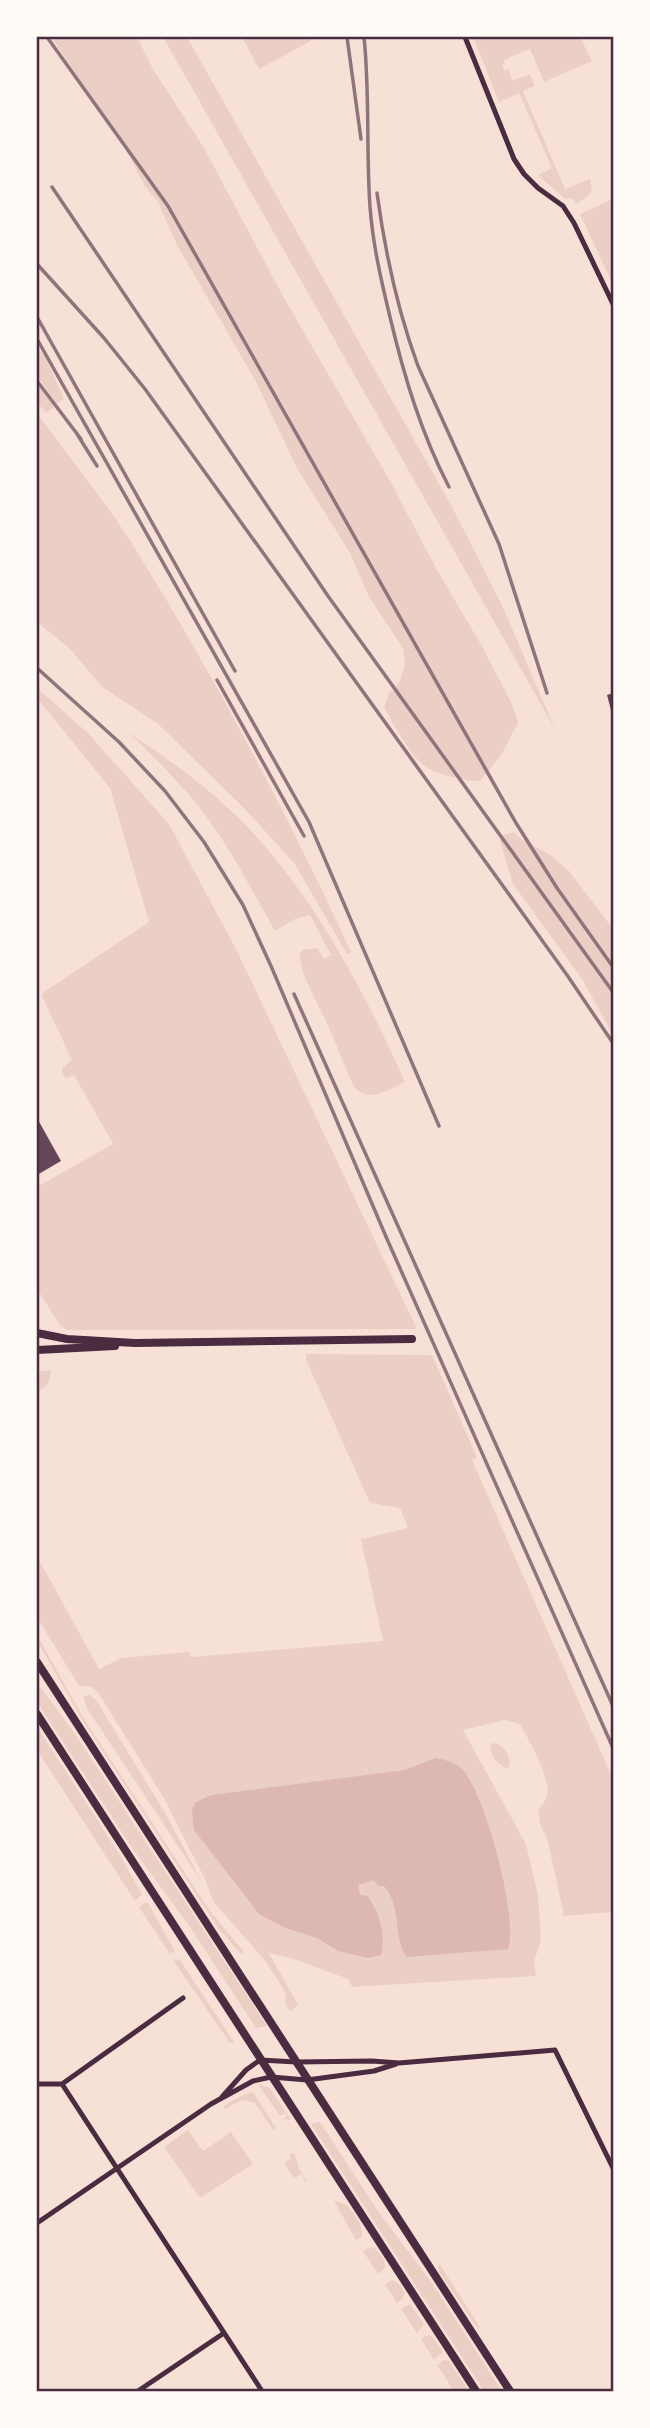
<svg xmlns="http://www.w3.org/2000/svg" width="650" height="2428" font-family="'Alegreya Sans',sans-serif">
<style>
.green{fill:#ebcfc5}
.water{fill:#dcb8b0}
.building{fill:#644757}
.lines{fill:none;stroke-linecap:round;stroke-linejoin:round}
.minor{stroke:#4a2c40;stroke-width:5}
.secondary{stroke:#4a2c40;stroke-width:8}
.rail{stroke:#8f747c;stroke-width:3.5}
.neatline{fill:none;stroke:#4a2c40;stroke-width:2.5}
</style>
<rect width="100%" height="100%" fill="#f7e1d7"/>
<path class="green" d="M51,37H137L153,69L204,148L283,296L390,481L436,568L483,648L512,704L518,723L502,754L480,781C465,781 439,775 426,767C413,759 391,721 384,707L390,692L399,683L405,665L403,648L369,597L350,553L298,470L255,380L177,245L158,202L145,186L121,141Z
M163,37H187L451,505L502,605L555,729Z
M242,37H309L311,41L259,69Z
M473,37H552L554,39L560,37H580L592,61L544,82L530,49L504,60L505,64L502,65L504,70L508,69L513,81L530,74L535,86L523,91L565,189L590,179L592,190L588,196L576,204L574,199L564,198L538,175L552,168L519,93L499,102Z
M613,199V285L580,214Z
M37,348L45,356L64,399L57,404L37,376Z
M37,384L54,407L46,413L37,402Z
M37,413C70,458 106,502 136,550C216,679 288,815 351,952L347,954L294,863L243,807L157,723L102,687L70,649L37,622Z
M37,688L88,733L169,824L237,951L417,1329L67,1330L60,1325L37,1289V1187L113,1144L74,1075L66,1079L62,1072L63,1067L72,1060L41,994L149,922L110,788L37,698Z
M128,732C163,756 199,780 230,810C306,880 363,988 405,1082C387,1090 368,1105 353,1085C343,1063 335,1040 325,1019C318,1003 298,971 300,953L303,950L317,948L324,959L331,955L310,915L295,919L275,931C251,889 229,845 199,807C177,780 153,756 128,732Z
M514,832L521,839L552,856L569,871L613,929V1035L582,979L513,884L500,841L503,835Z
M306,1354L432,1355L477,1457L472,1460L613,1779V1912L564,1916L547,1838L540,1825L538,1810C541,1806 546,1801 547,1796C551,1777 529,1741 520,1724L505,1720L463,1730L526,1844L538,1896L541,1940L534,1962L536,1976L352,1987L348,1979L291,1958L269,1953L298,2005L290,2011L285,2003L286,1993L266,1962L213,1901L206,1881L165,1800L99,1694L92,1687L79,1686L37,1617V1556L99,1669L121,1658L189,1652L191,1657L383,1641L361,1539L408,1528L400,1508L370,1503L306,1360Z
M50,1370C52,1381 47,1388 37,1391V1372Z
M37,1635L84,1719L183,1870L210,1911L244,1952L241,1954L218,1928L80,1716L37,1641Z
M37,1683L73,1731L267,2026L256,2028L188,1924L132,1848L37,1702Z
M90,1695L96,1700L167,1816L203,1884L87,1708L83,1697Z
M37,1727L120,1855L142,1894L135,1901L37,1750Z
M496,1743C505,1747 513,1758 508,1769C497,1765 490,1756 490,1744Z
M145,1903H148L175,1951L170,1954L139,1907Z
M180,1959V1960L234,2042L230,2043L173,1960Z
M258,2084L270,2088L291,2120L283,2119L287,2116L285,2113L280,2116Z
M253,2092L276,2128L273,2130L255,2103L242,2100L225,2109L223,2106L245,2094Z
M320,2122L378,2211L432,2283L502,2391H484L311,2124Z
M188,2130L203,2151L231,2132L253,2164L200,2198L164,2147Z
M294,2153L300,2171L307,2181L306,2182L301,2174L294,2178L284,2163L291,2159L289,2155Z
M334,2201C348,2200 364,2223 362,2237L356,2240Z
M371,2247C379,2249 385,2260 385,2268L378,2274L363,2251Z
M439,2263L481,2329L476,2326L439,2272Z
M392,2280L399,2284L405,2293L402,2299L397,2303L385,2284Z
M410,2304L424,2324L417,2333L401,2309Z
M428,2335L432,2336L443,2352L434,2360L421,2339Z
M444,2360L449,2361L469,2391H454L437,2365Z"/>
<path class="water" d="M436,1758C445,1760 454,1762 461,1768C485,1791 519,1919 508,1949L407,1957C393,1940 402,1905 384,1886H378L374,1880L358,1885L360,1895L368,1896C380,1915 386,1933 381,1955L368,1958L338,1951L317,1938L283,1927L259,1914L194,1830L192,1809L196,1802L211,1795L405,1770Z"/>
<path class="building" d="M613,693V714H612L607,695Z
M37,1118L61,1161L37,1175Z"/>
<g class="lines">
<path class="minor" d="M465,37L514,159L524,174L538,188L563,206L574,223L613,304
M37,2084H62L183,1998
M62,2084L262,2391
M222,2097L246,2070L260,2060L296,2062L372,2061L399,2063L555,2050L613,2168
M37,2223L211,2104L253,2081L271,2077L307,2080L374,2071L396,2064
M138,2391L224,2333"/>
<path class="secondary" d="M37,1333L67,1339L135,1343L412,1339
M37,1350L115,1346
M37,1662L510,2391
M37,1714L476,2391"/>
<path class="rail" d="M47,37L168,206L516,823L557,888L613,967
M347,37L361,139
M364,37C370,94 366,150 370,207C373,245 381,280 390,317C404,376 421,433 449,487
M52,187L328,596L613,992
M377,193C385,252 397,309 418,366L499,544L547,693
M37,264L104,338L145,389L567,975L613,1043
M37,317L235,671
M37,339L309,822L439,1126
M37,381L81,439
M77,434L97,466
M37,668L119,742L165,791L204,842L243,905L271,966L387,1239L613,1748
M217,680L304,836
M294,994L613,1706"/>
</g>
<rect width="650" height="2428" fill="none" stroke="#fffaf5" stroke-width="77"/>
<rect x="38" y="38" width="574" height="2352" class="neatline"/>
</svg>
